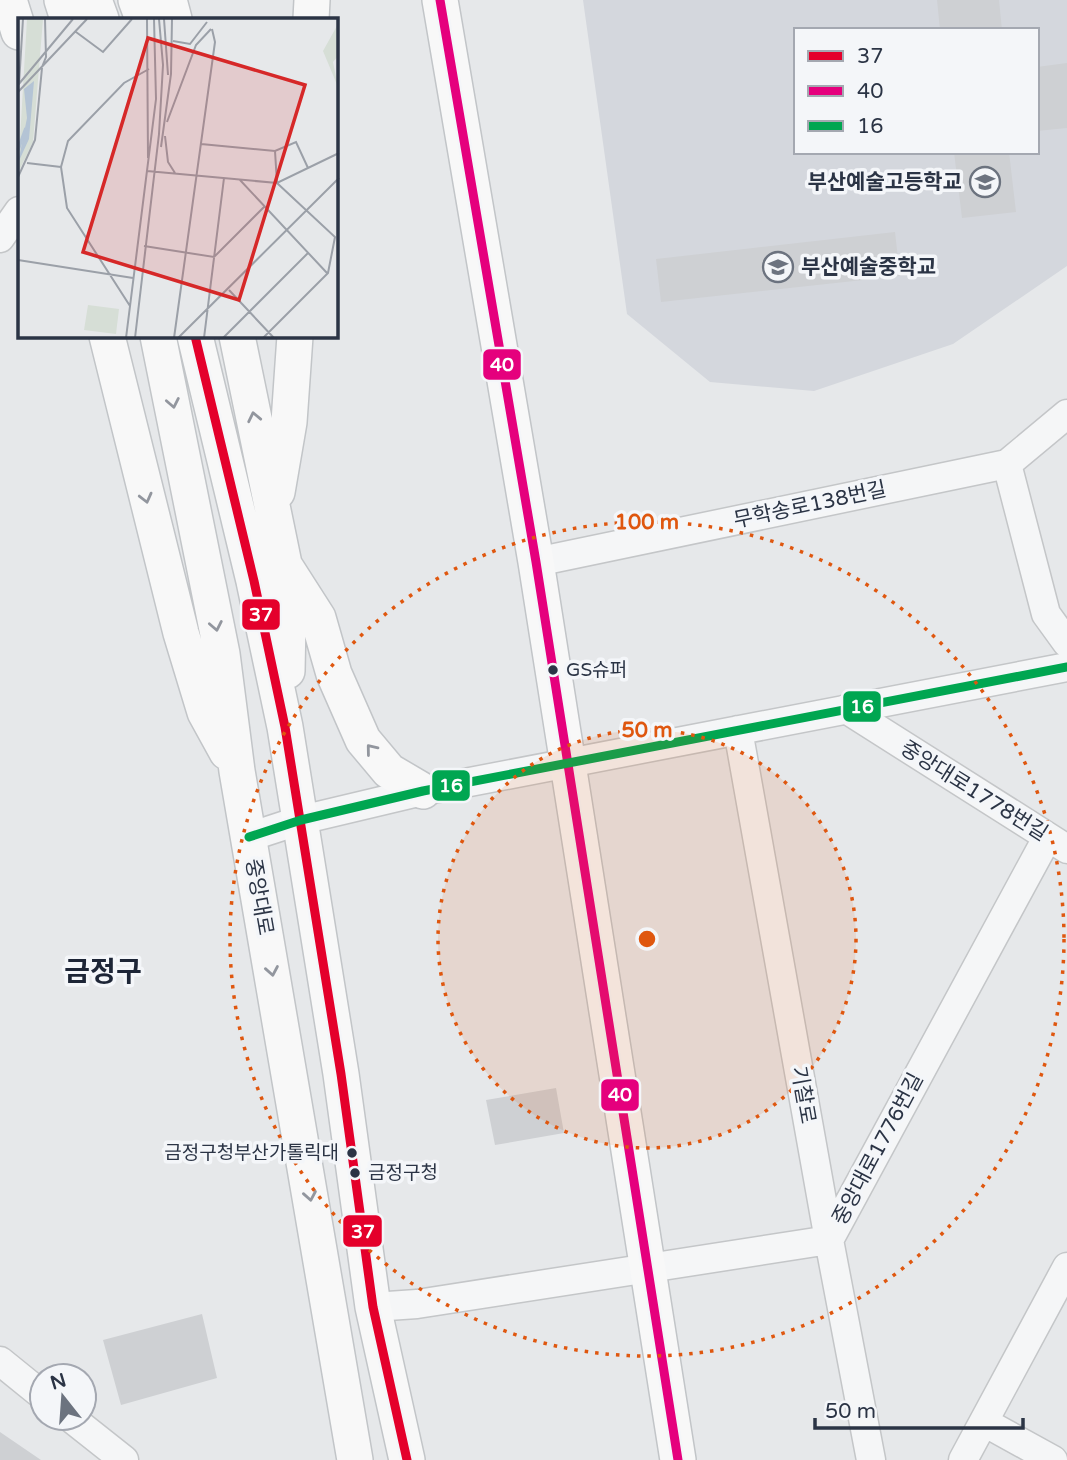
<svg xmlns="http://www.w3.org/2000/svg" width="1067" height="1460" font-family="'Varela Round','Noto Sans KR',sans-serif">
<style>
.built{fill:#d4d7dd;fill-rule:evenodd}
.building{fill:#ced0d3}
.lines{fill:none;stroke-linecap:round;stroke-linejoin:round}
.minor-casing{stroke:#c4c6c8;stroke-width:31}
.major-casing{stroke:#c2c5c8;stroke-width:38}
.minor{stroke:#f5f6f7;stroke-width:28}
.major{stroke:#f8f8f8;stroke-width:35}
.bus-1-casing{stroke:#f4f6f9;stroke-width:14}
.bus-2-casing{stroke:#f4f6f9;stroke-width:14}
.bus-3-casing{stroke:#f4f6f9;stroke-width:14}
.bus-1{stroke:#e4002b;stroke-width:9}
.bus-2{stroke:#e5007d;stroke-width:9}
.bus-3{stroke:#00a651;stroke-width:9}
.oneway{stroke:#92969e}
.ring{fill:none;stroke:#df570f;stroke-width:3.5;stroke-dasharray:3.5 7}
.bus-dot{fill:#2b3445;stroke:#f4f6f9;stroke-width:2.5}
.labels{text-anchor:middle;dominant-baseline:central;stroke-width:7;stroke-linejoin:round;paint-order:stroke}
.bus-label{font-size:19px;fill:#2b3445;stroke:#f4f6f9;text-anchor:start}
.poi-label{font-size:21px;font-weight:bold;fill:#2b3445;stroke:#f4f6f9;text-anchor:end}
.street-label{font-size:21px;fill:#2b3445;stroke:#f4f6f9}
.district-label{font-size:28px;font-weight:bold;fill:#1d2536;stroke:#f4f6f9}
.inset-river{fill:none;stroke:#b4c4d5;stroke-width:3.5}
.inset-road{fill:none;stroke:#9ba0a8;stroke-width:2}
.view{fill:#d62828;fill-opacity:0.15;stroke:#d62828;stroke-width:3.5}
.inset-edge{fill:none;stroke:#2b3445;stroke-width:3.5}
.centre{fill:#df570f;stroke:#f4f6f9;stroke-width:3.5}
.ring-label{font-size:21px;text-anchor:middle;font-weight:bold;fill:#df570f;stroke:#f4f6f9;stroke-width:7;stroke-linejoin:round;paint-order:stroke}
.line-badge{stroke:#f4f6f9;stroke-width:2.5}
.badge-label{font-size:19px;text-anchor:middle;font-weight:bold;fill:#fff}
</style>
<rect width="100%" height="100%" fill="#e6e8ea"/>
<path class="built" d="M583,0H1067V266L953,344L814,391L710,382L627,314ZM796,30H1037V152H796Z"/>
<path class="building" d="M937,0H999L1002,30H940Z
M1067,63V128L1037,131V67Z
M954,152H1009L1016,212L962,218Z
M895,232L900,276L661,302L656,259Z
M556,1088L564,1133L495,1145L486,1100Z
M202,1314L217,1378L121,1405L103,1340Z
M0,1432L41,1460H0Z"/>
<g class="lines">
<g class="minor-casing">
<path id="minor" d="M0,238L19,211
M1007,464L1046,614L1067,643
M536,562L1007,464L1067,414
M846,709L1067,849
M738,730L829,1240L871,1460
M249,837L301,820L423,791L1067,667
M373,1307L417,1304L829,1240L1047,838
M0,1361L42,1395
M71,1418L124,1460
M984,1422L1053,1460
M963,1460L1067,1267"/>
</g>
<g class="major-casing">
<path id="major" d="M9,0L19,32
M62,0L68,19
M94,0L101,19
M136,0L143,19
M169,0L174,19
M440,0L536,562L678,1460
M311,19L312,0
M107,336L181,633L205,712L227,752
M158,336L222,654L237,771L355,1460
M195,336L254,581L285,727L341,1074L373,1307L407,1460
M237,336L284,564L288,622L287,671
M277,492L289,422L295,336
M286,568L318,618L334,674L363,740L389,771L423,791"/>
</g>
<use href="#minor" class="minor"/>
<use href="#major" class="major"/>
<g class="bus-1-casing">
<path id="bus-1" d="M195,336L254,581L285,727L341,1074L373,1307L407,1460"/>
</g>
<g class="bus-2-casing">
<path id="bus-2" d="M440,0L536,562L678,1460"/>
</g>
<g class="bus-3-casing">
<path id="bus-3" d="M249,837L301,820L423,791L1067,667"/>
</g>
<use href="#bus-1" class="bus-1"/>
<use href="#bus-2" class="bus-2"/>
<use href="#bus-3" class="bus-3"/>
</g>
<defs><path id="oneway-chevron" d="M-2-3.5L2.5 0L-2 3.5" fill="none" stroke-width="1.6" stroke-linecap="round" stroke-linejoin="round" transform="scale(1.75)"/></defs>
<g class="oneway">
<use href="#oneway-chevron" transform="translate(173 403) rotate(79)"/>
<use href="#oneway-chevron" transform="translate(254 417) rotate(-102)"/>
<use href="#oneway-chevron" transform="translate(146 498) rotate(76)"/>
<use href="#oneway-chevron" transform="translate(216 626) rotate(79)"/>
<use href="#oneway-chevron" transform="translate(371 749) rotate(-129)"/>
<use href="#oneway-chevron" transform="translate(272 971) rotate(80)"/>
<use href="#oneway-chevron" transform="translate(310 1196) rotate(80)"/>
</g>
<circle cx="647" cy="939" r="209" fill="#df570f" fill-opacity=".12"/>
<g class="ring">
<circle cx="647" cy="939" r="209"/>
<circle cx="647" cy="939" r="417"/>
</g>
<defs>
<g id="school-ring" transform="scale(1.575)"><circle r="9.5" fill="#f4f6f9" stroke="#6c737f" stroke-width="1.5"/><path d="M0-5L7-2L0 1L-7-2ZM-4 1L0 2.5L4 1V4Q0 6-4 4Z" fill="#6c737f"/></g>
</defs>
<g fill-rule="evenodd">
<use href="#school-ring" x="985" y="182"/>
<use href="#school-ring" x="778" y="267"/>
</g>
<g class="bus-dot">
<circle cx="553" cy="670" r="6"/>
<circle cx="352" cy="1153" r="6"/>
<circle cx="355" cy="1173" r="6"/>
</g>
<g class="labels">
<g class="bus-label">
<text x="566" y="670">GS슈퍼</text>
<text x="339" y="1153" text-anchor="end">금정구청부산가톨릭대</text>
<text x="368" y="1173">금정구청</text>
</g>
<g class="poi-label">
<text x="962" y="182">부산예술고등학교</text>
<text x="801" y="267" text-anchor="start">부산예술중학교</text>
</g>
<g class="street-label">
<text transform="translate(810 505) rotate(-12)">무학송로138번길</text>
<text transform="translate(974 791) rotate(32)">중앙대로1778번길</text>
<text transform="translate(259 897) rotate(80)">중앙대로</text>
<text transform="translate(803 1095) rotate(80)">기찰로</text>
<text transform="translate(878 1149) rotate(-62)">중앙대로1776번길</text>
</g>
<g class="district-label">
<text x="103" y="972">금정구</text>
</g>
</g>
<g transform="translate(18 18)">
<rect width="320" height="320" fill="#e6e8ea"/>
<path d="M9,1H25L15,124L0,155ZM320,6V38L315,44L320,69L305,33ZM70,287L101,291L98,316L66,312Z" fill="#d6ded6"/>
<path d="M16,63L11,121L0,145L9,100L6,71Z" fill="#b4c4d5"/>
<path class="inset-river" d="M0,132L8,110"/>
<path class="inset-road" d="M129,1L130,140M146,1L150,57M58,14L85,34L114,1M155,23L172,26L189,4M24,49L28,39L27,1M1,66L5,1M0,67L55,1M0,74L69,1M149,104L178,27L193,11M147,118L150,144L157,155M183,126L257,133L278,124L290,150M143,129L153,56L154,1M9,145L43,149M129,153L259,165L321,135M0,159L17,122L24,50M222,162L309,255M126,228L196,239L246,189M0,242L115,260M211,272L256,320M112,288L49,190L43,149L50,123L106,65L131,51M108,320L138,81L136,1M117,320L141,116L145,47L141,1M156,320L197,24L194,11M160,320L321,160M186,320L206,160M205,320L290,235M245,320L310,255L317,219L259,165L257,133"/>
<path class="view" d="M130,20L287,67L221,282L65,234Z"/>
<rect width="320" height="320" class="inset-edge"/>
</g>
<circle cx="647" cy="939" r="10" class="centre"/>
<g class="ring-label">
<text x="647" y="529">100 m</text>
<text x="647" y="737">50 m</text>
</g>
<g class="line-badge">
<rect x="482" y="348" width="40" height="33" rx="7" fill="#e5007d"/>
<rect x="241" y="598" width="40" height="33" rx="7" fill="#e4002b"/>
<rect x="842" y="690" width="40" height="33" rx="7" fill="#00a651"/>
<rect x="431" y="769" width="40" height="33" rx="7" fill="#00a651"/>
<rect x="600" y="1078" width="40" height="34" rx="7" fill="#e5007d"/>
<rect x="342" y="1214" width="41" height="34" rx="7" fill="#e4002b"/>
</g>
<g class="badge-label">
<text x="502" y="371">40</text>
<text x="261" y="621">37</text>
<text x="862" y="713">16</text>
<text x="451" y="792">16</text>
<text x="620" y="1101">40</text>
<text x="363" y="1238">37</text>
</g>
<rect x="794" y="28" width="245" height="126" fill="#f4f6f9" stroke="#a4a8b1" stroke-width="2"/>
<rect x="808" y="51" width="35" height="10" fill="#e4002b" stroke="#a4a8b1" stroke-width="2"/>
<text x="857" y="63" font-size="21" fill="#2b3445">37</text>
<rect x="808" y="86" width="35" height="10" fill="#e5007d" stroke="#a4a8b1" stroke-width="2"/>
<text x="857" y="98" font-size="21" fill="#2b3445">40</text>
<rect x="808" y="121" width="35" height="10" fill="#00a651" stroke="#a4a8b1" stroke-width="2"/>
<text x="857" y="133" font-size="21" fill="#2b3445">16</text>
<g transform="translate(63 1397) rotate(343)"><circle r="33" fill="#f4f6f9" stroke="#a4a8b1" stroke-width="2"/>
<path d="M0-5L12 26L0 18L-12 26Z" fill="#6c737f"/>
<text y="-10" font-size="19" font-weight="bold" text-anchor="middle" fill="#2b3445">N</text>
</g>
<path d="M815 1418v10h208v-10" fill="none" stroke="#2b3445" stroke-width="3.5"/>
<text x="825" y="1418" font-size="21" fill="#2b3445" stroke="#f4f6f9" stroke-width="5" paint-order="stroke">50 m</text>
</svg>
